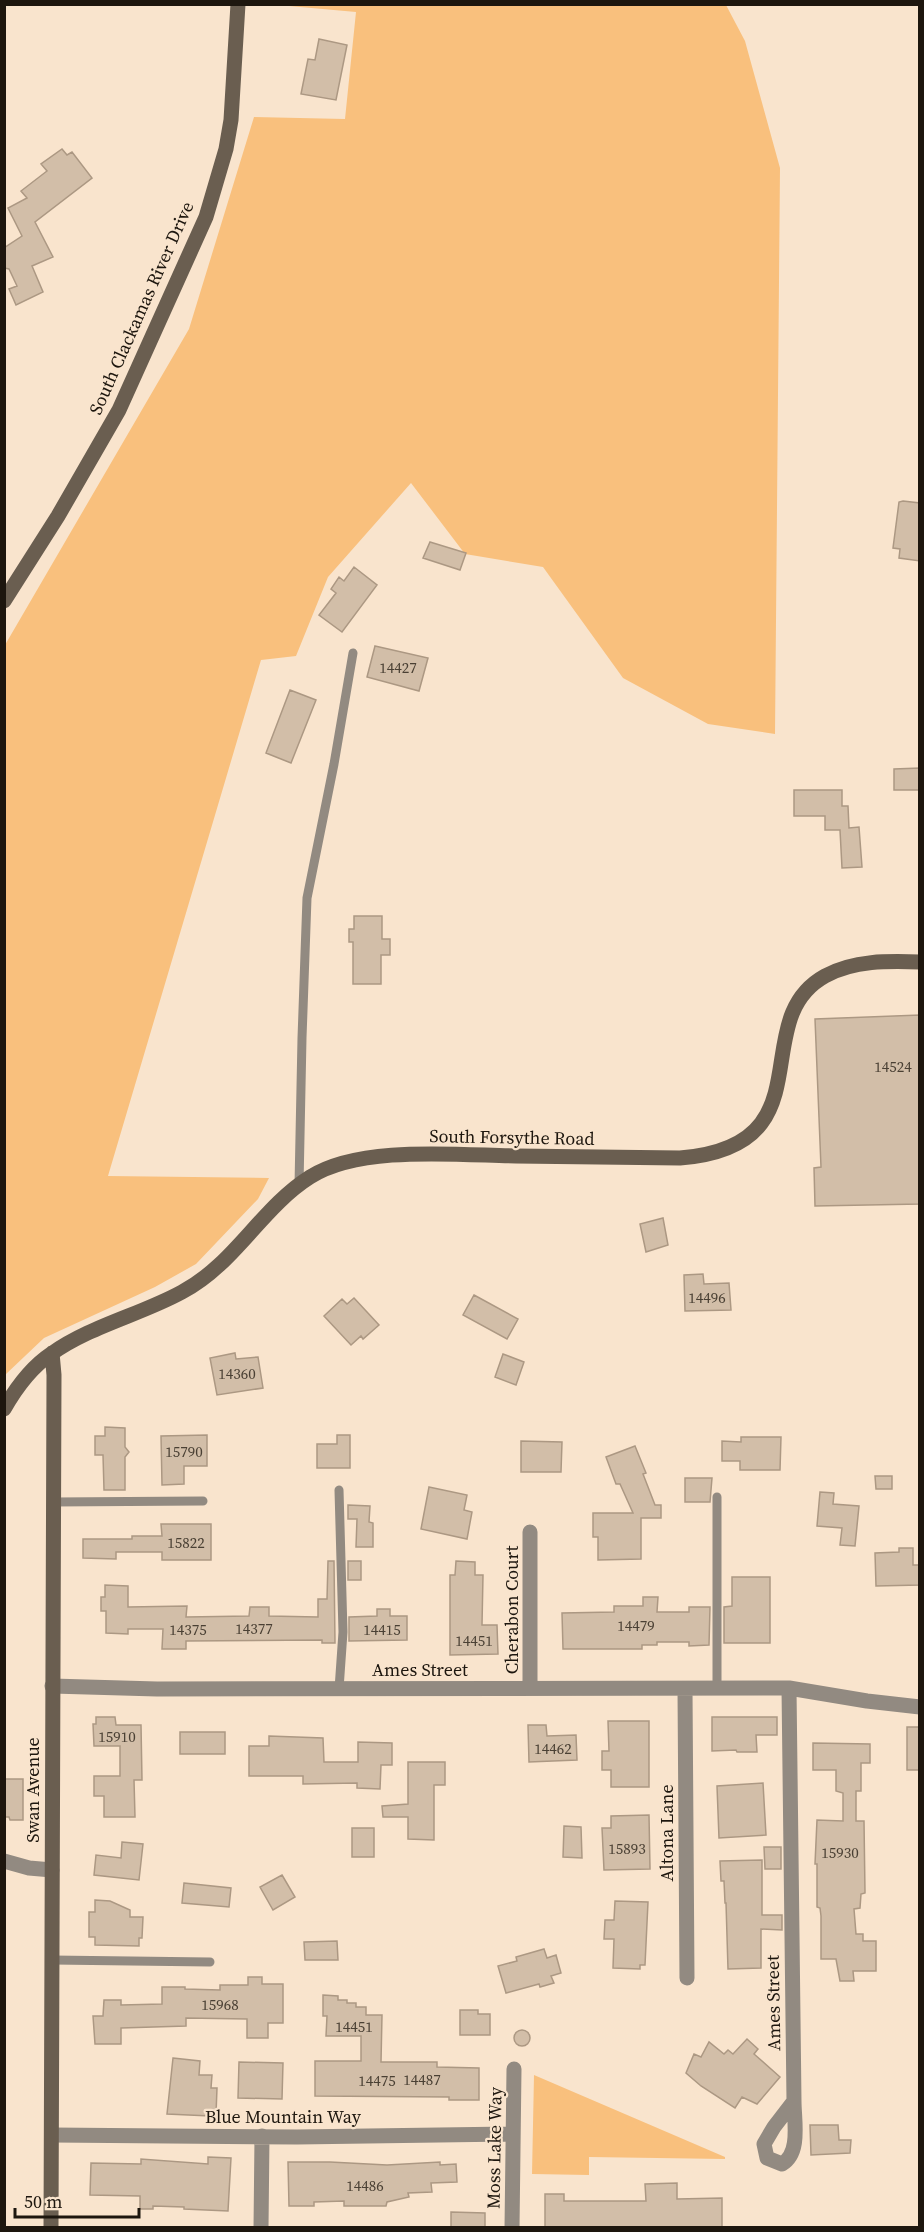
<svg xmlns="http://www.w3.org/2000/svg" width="924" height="2232" font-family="'Source Serif 4',serif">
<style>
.green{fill:#f9c07d}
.building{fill:#d2bea8;stroke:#ac9883;stroke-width:1.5}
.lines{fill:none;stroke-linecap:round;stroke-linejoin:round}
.lane{stroke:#928a81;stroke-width:9}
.street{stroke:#928a81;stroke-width:15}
.secondary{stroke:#6a5e50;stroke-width:15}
.labels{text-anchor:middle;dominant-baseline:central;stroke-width:4.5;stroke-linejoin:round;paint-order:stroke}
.number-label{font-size:15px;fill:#4a4034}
.street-label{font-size:18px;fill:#1d160e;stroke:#f9e4cd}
</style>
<rect width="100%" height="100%" fill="#f9e4cd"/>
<path class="green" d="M278,5H726L745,41L780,168L775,734L708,724L623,678L543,567L465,554L411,483L328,577L296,656L261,660L108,1176L269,1178L258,1199L196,1264L155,1287L44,1338L5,1375V645L189,329L254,117L345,119L356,12Z
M534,2075L725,2157V2159L589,2157V2175L532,2174Z"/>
<path class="building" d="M319,39L347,45L336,100L301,94L308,59L315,60Z
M62,149L67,155L72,152L92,178L35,222L53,257L32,266L43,292L16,305L9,289L17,286L9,269L4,268V248L22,236L8,208L27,198L21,191L47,171L41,164Z
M903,501L920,503V561L899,558L900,549L893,548L899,502Z
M430,542L466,553L460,570L423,558Z
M354,567L377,585L342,632L319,615L336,593L331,589L339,577L344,581Z
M375,646L428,658L419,691L367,677Z
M290,690L316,700L291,763L266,753Z
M920,768V790H894V769Z
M794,790H842V806H848L849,828L859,827L862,867L842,868L840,830H825V816H794Z
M354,916H382V939H390V955H381V984H353V942H349V929H354Z
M920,1015V1204L815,1206L814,1168L821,1167L815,1019Z
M663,1218L668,1245L646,1252L640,1224Z
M703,1274L704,1284L729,1283L731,1310L685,1311L684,1275Z
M474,1295L518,1319L507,1339L463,1315Z
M354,1298L379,1325L363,1339L361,1336L351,1345L324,1316L342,1299L347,1304Z
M235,1353L236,1359L258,1357L263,1388L217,1395L210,1358Z
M503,1354L524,1362L516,1385L495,1377Z
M105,1427L125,1428V1447L129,1452L125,1457V1490H104L103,1455H95V1436H105Z
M207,1435V1466H184V1484L162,1485L161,1436Z
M337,1435H350V1468H317V1444H337Z
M741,1437H781L780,1470H740V1461H722V1441L741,1442Z
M521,1441L562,1442L561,1472H521Z
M635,1446L646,1473L643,1474L655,1505H661V1518H641V1559L598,1560V1537H593V1513H633L620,1484H616L606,1457Z
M875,1476H892V1489H876Z
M685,1478H712L710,1502H685Z
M429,1487L467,1495L464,1510L472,1512L467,1539L421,1529Z
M820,1492L834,1493L833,1504L859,1506L855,1546L840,1545L842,1528L817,1526Z
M348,1505L370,1506L369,1522L373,1523V1547H356L357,1519H348Z
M161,1524H211V1560H162V1552H116V1559L83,1558V1539H132V1536H162Z
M899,1548H913V1565H920V1585L876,1586L875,1553L899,1552Z
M328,1561H334L335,1643H322V1640L186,1641V1649H162L163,1629H128V1634L106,1633V1611H101V1597H105V1585L128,1586V1607L187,1606L186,1617L249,1616L250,1607H269V1616L318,1617V1599H327Z
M348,1561H361V1580H348Z
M456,1561L475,1562V1575H483L482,1625H497L498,1654L450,1655V1575H455Z
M732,1577H770V1643H724V1607L732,1606Z
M643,1597H658L657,1612H689V1607H710L709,1645L689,1646V1642H657V1645H642V1649H563L562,1613L614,1612V1606H643Z
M377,1609H390V1616H407V1640L349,1641V1617L377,1616Z
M96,1717H115L116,1725H141L142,1780H134L135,1817H104V1796H94V1776H120V1746H94L93,1724H96Z
M712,1717H777V1735H756L757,1752H737L736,1750L712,1751Z
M608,1721H649V1787H611V1770H602V1751H609Z
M528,1725H546L547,1736L576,1735L577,1760L529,1762Z
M907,1727H920V1770H907Z
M180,1732H225V1754H180Z
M269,1736L323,1738L324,1762H358V1742L392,1743V1765H381L380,1789L357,1788V1783L303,1784V1776H249V1746H269Z
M813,1743L870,1744V1763H861V1791H856V1821H864L865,1893L861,1894L860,1908L854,1909L856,1934H863V1941H876V1971H853L854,1981H840L836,1959H821V1916L820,1908L817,1907V1864H815L817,1820L843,1821V1793L836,1791V1770H813Z
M408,1762H445V1785H434V1840L408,1839V1817H383L382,1806L408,1804Z
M4,1779H23V1820H10L9,1817H4Z
M763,1783L766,1835L719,1838L717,1786Z
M649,1815L650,1869L604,1870L602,1828H611V1816Z
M564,1826L581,1827L582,1858L563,1857Z
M352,1828H374V1857H352Z
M122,1842L143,1844L139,1880L94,1875L96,1855L121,1858Z
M764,1847H781V1869H765Z
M762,1860V1915H782V1930L761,1929V1968L728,1969L726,1903H725L724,1881H721L720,1861Z
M282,1875L295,1897L273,1910L260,1887Z
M184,1883L231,1888L229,1907L182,1903Z
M95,1900L110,1901L130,1910V1917H143L142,1938H139V1946L95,1945V1937H89V1912H95Z
M615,1901L648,1902L645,1965H640V1969L613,1968L614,1939H604L605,1920H614Z
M337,1941L338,1960H305L304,1942Z
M544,1949L547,1958L556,1955L561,1973L551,1976L554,1983L540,1987L539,1984L506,1993L498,1966L517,1961L516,1957Z
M248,1977H262V1984H283V2023H268V2038H247V2019L186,2018V2026L121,2028V2044H95L93,2016H103L104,2000H121V2005L162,2004V1987H185V1989L220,1990V1985H248Z
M323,1995L338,1996V2000H347V2003H356V2007H366V2015H382L381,2062H437V2067L479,2068V2100H449V2097L315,2096V2061H361V2036H326L327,2016H323Z
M460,2010H478V2014H490V2035H460Z
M514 2038a8 8 0 1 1 16 0a8 8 0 1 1-16 0Z
M747,2039L758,2049L754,2054L780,2077L757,2104L742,2097L735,2108L701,2086L686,2073L694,2054L701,2057L709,2042L724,2054L728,2050L733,2054Z
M173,2058L200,2061L199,2075H212L211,2088H217L216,2114H210V2116L167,2114Z
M239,2062L283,2063L282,2099L238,2098Z
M810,2125H838L839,2140H851L850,2153L811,2155Z
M208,2157L231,2158L228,2211L184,2209V2207L153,2206V2209H140V2196L90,2195L91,2163L141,2164V2159L208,2164Z
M288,2162H330L387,2165L440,2162V2165L456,2164L457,2182L431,2183L432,2192L408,2193L409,2197L387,2202L386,2206H344V2201L314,2202V2206H289Z
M677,2183V2199L722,2198V2228H545V2194H564V2201H646L645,2184Z
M451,2212L485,2213V2228H451Z"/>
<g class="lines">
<path class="lane" d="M299,1185L302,1038L307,898L334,764L353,653
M717,1497V1688
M53,1502L203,1501
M339,1689L343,1632L339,1490
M52,1960L210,1962"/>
<path class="street" d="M52,1686L157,1689L789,1688L867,1701L920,1707
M530,1688V1532
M789,1688L794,2101C794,2121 801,2153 782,2164L767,2158L764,2144L774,2127L794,2101
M685,1689L687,1978
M4,1861L29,1868L52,1870
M52,2135L297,2137L513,2134
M261,2228L262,2136
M512,2228L514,2069"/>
<path class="secondary" d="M4,601L58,516L119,410L206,217L226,149L231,120L238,4
M4,1409C16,1388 30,1368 51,1354C90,1326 140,1315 182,1292C235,1264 261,1208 310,1177C360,1145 457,1155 516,1156C570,1157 625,1157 680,1158C830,1146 744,1021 825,976C854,960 888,961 920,962
M51,2228L54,1375L52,1353"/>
</g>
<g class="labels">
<g class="number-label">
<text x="398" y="667">14427</text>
<text x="893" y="1066">14524</text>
<text x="707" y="1297">14496</text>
<text x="237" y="1373">14360</text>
<text x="184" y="1451">15790</text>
<text x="186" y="1542">15822</text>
<text x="636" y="1625">14479</text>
<text x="254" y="1628">14377</text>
<text x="188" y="1629">14375</text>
<text x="382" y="1629">14415</text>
<text x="474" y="1640">14451</text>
<text x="117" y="1736">15910</text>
<text x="553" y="1748">14462</text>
<text x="627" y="1848">15893</text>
<text x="840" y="1852">15930</text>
<text x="220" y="2004">15968</text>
<text x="354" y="2026">14451</text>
<text x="422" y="2079">14487</text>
<text x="377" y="2080">14475</text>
<text x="365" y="2185">14486</text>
</g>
<g class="street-label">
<text transform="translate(141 308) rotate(-66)">South Clackamas River Drive</text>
<text transform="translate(512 1137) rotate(1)">South Forsythe Road</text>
<text transform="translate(511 1610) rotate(-90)">Cherabon Court</text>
<text x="420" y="1669">Ames Street</text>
<text transform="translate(32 1790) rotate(-90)">Swan Avenue</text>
<text transform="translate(666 1833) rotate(-90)">Altona Lane</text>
<text transform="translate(773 2003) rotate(-91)">Ames Street</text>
<text x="283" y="2116">Blue Mountain Way</text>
<text transform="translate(494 2148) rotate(-89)">Moss Lake Way</text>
</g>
</g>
<rect width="924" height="2232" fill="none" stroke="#1d160e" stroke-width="12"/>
<path d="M15 2208v9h124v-9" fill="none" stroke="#1d160e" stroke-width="3"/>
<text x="24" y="2208" font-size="18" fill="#1d160e" stroke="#f9e4cd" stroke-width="4.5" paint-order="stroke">50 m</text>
</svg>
